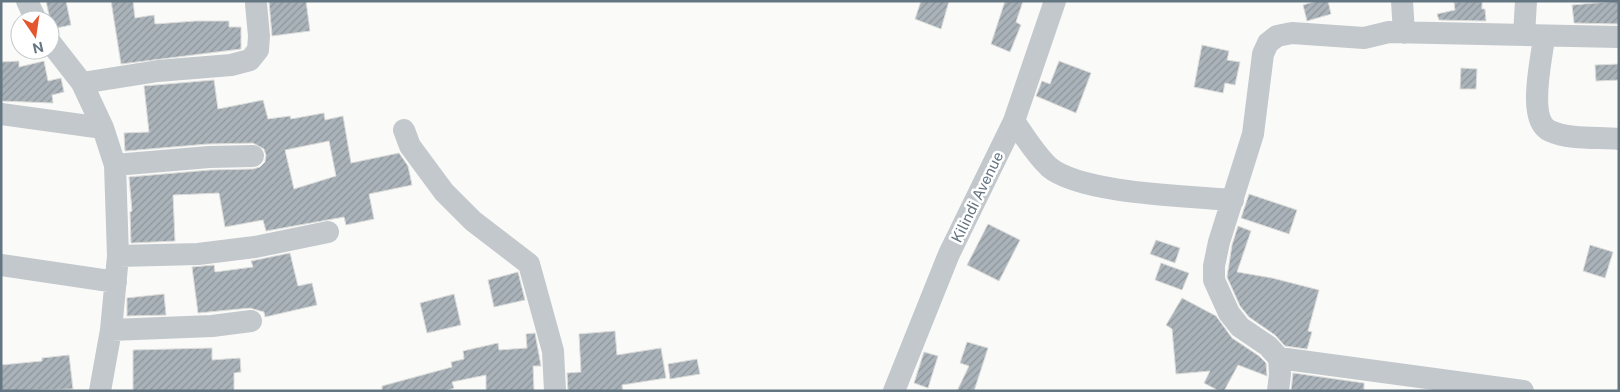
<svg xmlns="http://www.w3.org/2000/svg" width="1620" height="392" font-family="'Public Sans',sans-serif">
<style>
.building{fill:url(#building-hatch);stroke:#dcdcda;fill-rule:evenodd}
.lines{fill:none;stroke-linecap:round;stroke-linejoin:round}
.street{stroke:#c3c8cc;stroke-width:22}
.labels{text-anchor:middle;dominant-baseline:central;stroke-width:5;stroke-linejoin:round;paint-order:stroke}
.street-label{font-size:15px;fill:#657683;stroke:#fff}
</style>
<defs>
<pattern id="building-hatch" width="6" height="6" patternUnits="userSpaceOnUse" patternTransform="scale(1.25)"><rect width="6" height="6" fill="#aab3b9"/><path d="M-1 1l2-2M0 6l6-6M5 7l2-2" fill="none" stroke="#8e969c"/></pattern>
</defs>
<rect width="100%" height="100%" fill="#fafaf8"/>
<path class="building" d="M46,1H66L71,25L52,29Z
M111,1H133L135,18L154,15L155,24L196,21H229V27H241V49L121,64Z
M269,1H306L310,31L272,36Z
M921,1H949L941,29L915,19Z
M1005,1H1023L1016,22L1021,25L1010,52L991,44Z
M1317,1H1328L1331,14L1307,21L1303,5Z
M1482,1V9H1485L1486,21L1439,20L1437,14L1455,10L1454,2Z
M1619,1V24L1574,23L1572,5Z
M1202,45L1229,51L1227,60L1240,62L1235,85L1225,83L1223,93L1194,87Z
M19,61V67L44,61L48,81L61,78L64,92L52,95L53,103L1,101V62Z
M1059,61L1091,73L1076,113L1036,96L1042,81L1050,84Z
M1619,64V80L1596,81L1595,65Z
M1461,68L1477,69L1476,89H1460Z
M214,80L218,109L263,100L268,119L290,116L291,119L324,113L325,120L343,116L351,163L399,153L408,166L412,185L369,194L374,219L346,225L344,217L266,231L263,220L225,227L219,193L173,195L175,241L131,243L130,212L132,211L129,177L210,170L253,169L260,167L265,162L266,155L264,149L253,143L208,144L125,151L124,133L149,132L144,86ZM329,141L336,176L294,189L285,150Z
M1249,194L1297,210L1289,234L1241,218Z
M988,224L1020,240L999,281L967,265Z
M1238,226L1251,231L1237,272L1272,278L1319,290L1308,331L1312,332L1307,349L1285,346L1275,335L1249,317L1240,306L1227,277L1232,245Z
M1156,240L1180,248L1175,263L1150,254Z
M1590,245L1613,252L1605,278L1583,271Z
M290,253L298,286L312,283L317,305L265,317L264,312L250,308L198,313L192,267L214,265L215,272L253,267L251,261Z
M1161,263L1189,273L1182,290L1155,280Z
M518,272L525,300L494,307L488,280Z
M164,294L166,315L127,316V298Z
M454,294L461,325L427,333L420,303Z
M1182,298L1216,316L1232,338L1259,356L1266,363L1267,376L1238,365L1224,391H1219L1204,383L1210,371L1176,374L1172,329L1166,325Z
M615,331L617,355L661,348L666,378L622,385L623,391H568L567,373L581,372L579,334Z
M535,333L541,366H533L534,391H486V375L452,382L454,388L445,391H382V386L452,367L451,362L464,359L463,351L498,343L499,350L527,348L526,334Z
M967,342L988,348L974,391H957L969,366L960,363Z
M212,348V360L240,358L241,372L234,373V391H133V350Z
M924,352L938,356L928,388L914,383Z
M69,355L73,389L1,391V365L42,361V358Z
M697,359L700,374L670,379L668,364Z
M1293,373L1364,383V391H1291Z"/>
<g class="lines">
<path class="street" d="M27,1L36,20
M1402,1L1404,33
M1524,35L1526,1
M1544,37C1542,59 1526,120 1550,131C1570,140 1598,137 1619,139
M50,42L82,83L103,128L115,165L118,256L111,330L100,391
M82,83L158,71L231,65L250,60L258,50L259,36L256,4
M1,114L103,128
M1014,121C1025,137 1035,154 1049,167C1081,194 1190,196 1233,200
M404,130L410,146L444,192L473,221L529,264L553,351L555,391
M115,165L209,157L253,156
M118,256L198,254L255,247L328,232
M1,265L116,282
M111,330L212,326L251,321
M1279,358L1523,391
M894,391L949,254L1014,121L1055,1
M1278,391L1280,374L1279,358L1268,346L1240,327L1229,313L1214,280V266L1219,242L1253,134L1263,54L1268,43L1277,36L1292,33L1364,38L1389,32L1619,37"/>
</g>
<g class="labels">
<g class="street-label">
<text transform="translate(977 197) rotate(-64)">Kilindi Avenue</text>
</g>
</g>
<rect width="1620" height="392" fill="none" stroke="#657683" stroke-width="5"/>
<g transform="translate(35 35) rotate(167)"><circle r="24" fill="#ffffff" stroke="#c1c8cd"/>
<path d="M0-4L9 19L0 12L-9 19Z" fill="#e4572e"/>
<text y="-8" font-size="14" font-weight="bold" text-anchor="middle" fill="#657683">N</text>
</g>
</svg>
